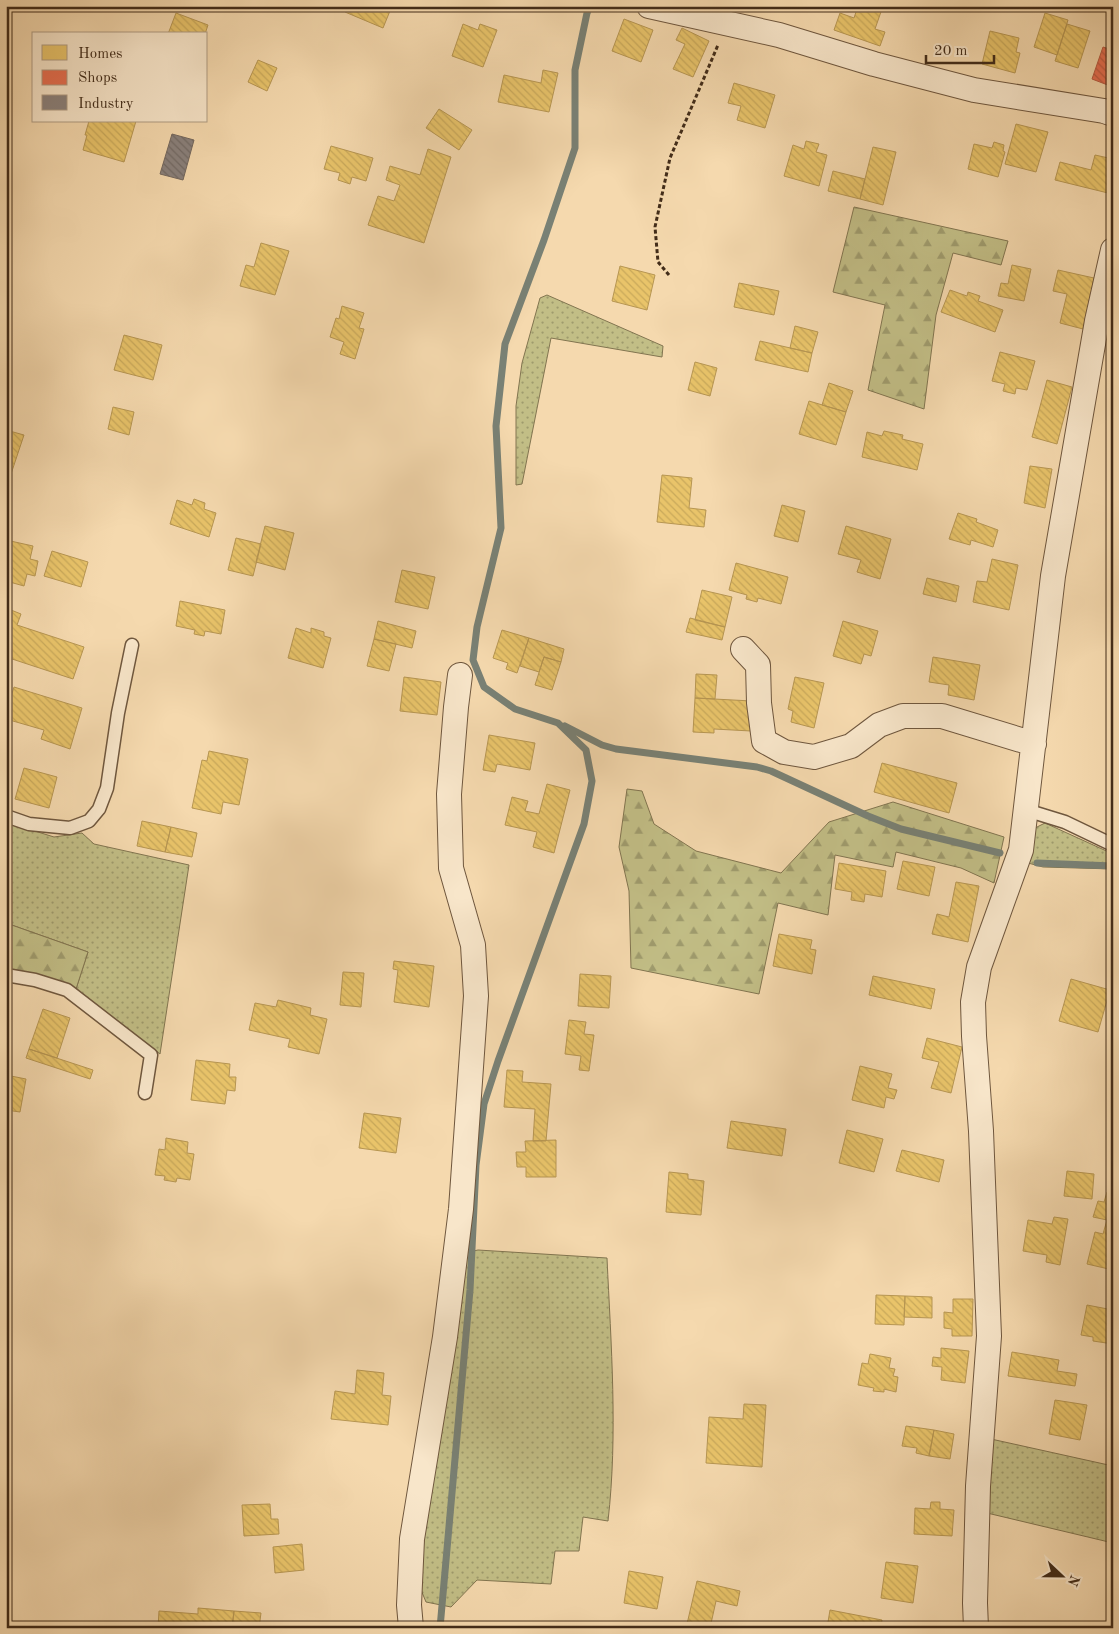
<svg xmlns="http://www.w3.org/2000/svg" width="1119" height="1634" font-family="'Old Standard TT',serif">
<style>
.grass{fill:url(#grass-dots);stroke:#827550}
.forest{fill:url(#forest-firs);stroke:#827550}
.homes{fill:url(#homes-back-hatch);stroke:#b79652}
.shops{fill:url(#shops-back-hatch);stroke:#b65b40}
.industry{fill:url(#industry-back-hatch);stroke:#74685e}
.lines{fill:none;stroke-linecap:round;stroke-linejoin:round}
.stream{stroke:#798175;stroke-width:7}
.service-casing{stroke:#6f573e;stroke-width:15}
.minor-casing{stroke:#6f573e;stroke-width:26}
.path{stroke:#422c19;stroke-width:3;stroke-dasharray:4 2.5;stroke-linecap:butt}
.service{stroke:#f8e6ca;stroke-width:12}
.minor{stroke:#f8e6ca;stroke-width:24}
</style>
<defs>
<pattern id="grass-dots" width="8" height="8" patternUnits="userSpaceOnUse" patternTransform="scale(1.25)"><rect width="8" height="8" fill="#c2be86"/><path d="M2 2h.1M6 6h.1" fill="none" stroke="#9f9b6d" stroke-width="1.8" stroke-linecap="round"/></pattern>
<pattern id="forest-firs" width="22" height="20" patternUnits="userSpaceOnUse" patternTransform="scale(1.25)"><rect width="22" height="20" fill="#c2be86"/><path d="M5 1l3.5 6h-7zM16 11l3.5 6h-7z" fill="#9f9b6d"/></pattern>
<pattern id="homes-back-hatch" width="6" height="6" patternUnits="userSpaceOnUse" patternTransform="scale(1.25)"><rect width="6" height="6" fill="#e9c46a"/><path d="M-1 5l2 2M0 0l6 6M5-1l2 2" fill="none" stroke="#c9a95b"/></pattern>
<pattern id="shops-back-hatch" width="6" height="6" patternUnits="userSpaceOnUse" patternTransform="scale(1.25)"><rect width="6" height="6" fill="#e76f51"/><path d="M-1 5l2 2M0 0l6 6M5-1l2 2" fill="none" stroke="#bd5b42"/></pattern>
<pattern id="industry-back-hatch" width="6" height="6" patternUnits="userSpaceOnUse" patternTransform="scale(1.25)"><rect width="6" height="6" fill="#8a817c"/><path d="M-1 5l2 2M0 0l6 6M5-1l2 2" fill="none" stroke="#726a65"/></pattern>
</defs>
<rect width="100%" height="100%" fill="#f5d9ae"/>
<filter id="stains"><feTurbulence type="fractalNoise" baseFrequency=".004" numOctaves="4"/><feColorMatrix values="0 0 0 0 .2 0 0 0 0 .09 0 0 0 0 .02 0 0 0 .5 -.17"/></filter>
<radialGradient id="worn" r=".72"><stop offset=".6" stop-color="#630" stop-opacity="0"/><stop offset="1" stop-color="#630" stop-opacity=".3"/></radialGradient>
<path class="grass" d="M547,295L663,346L662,357L551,338L522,484L516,485V406L522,363L540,298Z
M6,822L54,837L82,833L94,844L189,865L160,1054L76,989L88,952L6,923Z
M1045,823L1113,854V869L1043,867L1028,863L1035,828Z
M478,1250L607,1258C611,1345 618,1434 608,1521L583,1517L579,1551H555L551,1584L477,1580L451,1607L426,1602L419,1585L424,1517L464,1253Z
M991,1439L1113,1466V1543L987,1513Z"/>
<path class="forest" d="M854,207L1008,241L1001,265L953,253L936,315L924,409L868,390L885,305L833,292Z
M627,789L642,791L654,824L696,851L781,873L829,822L893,802L1004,837L994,883L961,868L896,852L893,867L835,855L828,915L778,903L759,994L631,968L629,891L619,847Z
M6,923L88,952L76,989L48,979L6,972Z"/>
<path class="homes" d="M348,6H392L383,28L345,12Z
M858,6H883L875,29L885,32L880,46L834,30L840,13L854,18Z
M176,13L208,25L205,34H168Z
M1045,13L1068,20L1057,55L1034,47Z
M624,19L653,30L641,62L612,51Z
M463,24L478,30L480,24L497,30L483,67L452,56Z
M1067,24L1090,31L1078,68L1055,61Z
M682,28L709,41L693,77L673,69L685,44L676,40Z
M990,31L1019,38L1016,52L1020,53L1015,73L982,64Z
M258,60L277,68L267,91L248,82Z
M543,70L558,73L549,112L498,102L504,75L541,83Z
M734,83L775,95L765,128L737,120L741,106L728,103Z
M439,109L472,130L459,150L426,128Z
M89,121H136L124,162L83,150L87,135H85Z
M1016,124L1048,132L1036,172L1005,164Z
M806,141L819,144L816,152L827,155L819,186L784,176L793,145L804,149Z
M994,142L1004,145L1003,151L1005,152L998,177L968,169L974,144L992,148Z
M331,146L373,158L366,181L352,177L350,184L338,180L340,173L324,169Z
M873,147L896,152L883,205L860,199Z
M428,149L451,157L424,243L368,225L378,196L394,201L400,185L386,180L390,166L420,175Z
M1095,155L1113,159V175L1108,193L1055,180L1060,162L1091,170Z
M833,171L865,179L860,199L828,191Z
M261,243L289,251L275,295L240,286L246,265L254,267Z
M1012,265L1031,269L1024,301L998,296L1001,283L1008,284Z
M620,266L655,275L647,310L612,301Z
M1058,270L1094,278L1083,329L1060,323L1067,294L1053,291Z
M739,283L779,291L774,315L734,307Z
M950,290L967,296L968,292L980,296L978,301L1003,310L995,332L941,312Z
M342,306L364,313L359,328L364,329L355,359L340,354L344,342L330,337L336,318L339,319Z
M795,326L818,332L812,353L790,348Z
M124,335L162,345L153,380L114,370Z
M760,341L812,353L808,372L755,360Z
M1000,352L1035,361L1027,390L1016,388L1015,394L1003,391L1005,384L992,381Z
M695,362L717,368L710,396L688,390Z
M1047,380L1072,387L1057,444L1032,437Z
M829,383L853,391L846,412L822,405Z
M809,401L846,412L836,445L799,434Z
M113,407L134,412L129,435L108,429Z
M6,430L24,435L9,480H6Z
M884,431L903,435L902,439L923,444L917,470L862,457L867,432L882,436Z
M1030,466L1052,469L1045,508L1024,503Z
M662,475L692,478L689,508L706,510L704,527L657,522Z
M194,499L205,503L204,509L216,513L209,537L170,524L177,500L192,505Z
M782,505L805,511L798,542L774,536Z
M958,513L977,519L976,522L998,530L993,547L971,540L970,545L949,539Z
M265,526L294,533L285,570L256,562Z
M846,526L891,539L880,579L857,572L861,560L838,554Z
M236,538L261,544L253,576L228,570Z
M6,540L33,546L30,559L38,561L35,576L27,574L24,586L6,581Z
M52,551L88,562L81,587L44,576Z
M992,559L1018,565L1009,610L973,602L977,581L987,582Z
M736,563L788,577L781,604L758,598L757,602L746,599L747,595L729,590Z
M402,570L435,577L428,609L395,602Z
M927,578L959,586L956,602L923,594Z
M702,590L732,597L725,627L695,620Z
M180,601L225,610L221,634L205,631L204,636L194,634L195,630L176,626Z
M6,608L21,614L17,625L84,647L73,679L6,657Z
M690,618L725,627L722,640L686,632Z
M378,621L416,631L412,648L374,639Z
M843,621L878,631L871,656L864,654L861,664L833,656Z
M296,628L311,633V628L324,632V636L331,638L323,668L288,658Z
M502,630L529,638L517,673L506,669L508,663L493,658Z
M529,638L564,649L561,662L544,657L539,672L520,666Z
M374,639L396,644L389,671L367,666Z
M544,657L561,662L552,690L535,685Z
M933,657L980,665L974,700L948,695L949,685L929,682Z
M696,674L717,675L715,699L695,698Z
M404,677L441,682L437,715L400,711Z
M795,677L824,683L814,728L791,722L793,711L788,709Z
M14,687L82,708L70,749L41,739L44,730L6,719V713Z
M695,698L752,701L751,731L714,729V733L693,732Z
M489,735L535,743L530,770L497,764L495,772L483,770Z
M209,751L248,759L239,805L223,802L221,814L192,808L202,760L207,761Z
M882,763L957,783L949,813L874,792Z
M24,768L57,777L49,808L15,799Z
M547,784L570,790L554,853L533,847L537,832L505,825L512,797L528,801L525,811L539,814Z
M142,821L171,827L165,852L137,846Z
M171,827L197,833L192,857L165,852Z
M903,861L935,867L929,896L897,889Z
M839,863L886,871L882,897L865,894L864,902L851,900L852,892L835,889Z
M956,882L979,886L968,942L932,934L937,914L949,917Z
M779,934L812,940L810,949L816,950L812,974L773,966Z
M394,961L434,966L429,1007L394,1002L398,970L393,969Z
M343,972L364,973L361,1007L340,1005Z
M580,974L611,976L609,1008L578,1006Z
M873,976L935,989L931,1009L869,995Z
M1071,979L1110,990L1098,1032L1059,1021Z
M278,1000L311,1008L310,1015L327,1019L319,1054L288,1047L290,1039L249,1030L255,1003L276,1007Z
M43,1009L70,1018L57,1058L29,1049Z
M569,1020L586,1022L584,1034L594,1035L589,1071L579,1070L581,1056L565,1054Z
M927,1038L962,1047L951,1093L931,1088L939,1062L922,1058Z
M29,1049L93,1070L90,1079L26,1058Z
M196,1060L230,1064L229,1077H236L235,1091L227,1090L225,1104L191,1100Z
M860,1066L892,1074L888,1088L897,1090L894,1099L886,1097L884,1108L852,1100Z
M507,1070L523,1071L522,1082L551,1084L546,1141H533L535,1109L504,1107Z
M6,1075L26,1079L20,1112L6,1110Z
M364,1113L401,1118L396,1153L359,1148Z
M731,1121L786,1129L782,1156L727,1148Z
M847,1130L883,1139L874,1172L839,1163Z
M166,1138L188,1142L187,1153L194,1154L190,1180L177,1178L176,1182L164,1180L165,1176L155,1175L159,1149L165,1150Z
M556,1140V1177H526V1167H517L516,1152H526L525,1141Z
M902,1150L944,1160L939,1182L896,1171Z
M1067,1171L1094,1174L1092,1199L1064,1196Z
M669,1172L688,1174V1179L704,1181L701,1215L666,1212Z
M1107,1192L1113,1193V1270L1087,1264L1095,1232L1103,1234L1107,1220L1093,1217L1098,1201L1104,1202Z
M1054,1217L1068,1219L1060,1265L1046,1262L1047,1255L1023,1251L1028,1220L1052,1224Z
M876,1295L905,1296L904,1325L875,1324Z
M905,1296L932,1297V1318L904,1317Z
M953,1299H973L972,1336H952V1329L944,1328V1312L953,1313Z
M1087,1305L1113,1310V1344L1093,1341V1337L1081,1335Z
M941,1348L969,1351L965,1383L941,1380L942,1367L932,1366L933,1357L941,1358Z
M1012,1352L1059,1360L1057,1371L1077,1374L1075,1386L1008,1376Z
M870,1354L891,1358L889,1368L895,1369L893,1376L898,1377L896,1392L884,1389V1392L873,1391L874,1388L858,1385L862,1363L868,1364Z
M357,1370L384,1373L382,1395L391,1396L388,1425L331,1419L335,1391L355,1394Z
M1055,1400L1087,1405L1080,1440L1049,1434Z
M744,1404L766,1405L762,1467L706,1463L709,1417L743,1419Z
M906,1426L934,1430L929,1456L916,1453L917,1448L902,1446Z
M934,1430L954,1434L950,1459L929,1456Z
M931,1502H940V1509L954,1510L952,1536L914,1534L915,1508L930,1509Z
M270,1504L271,1519H278L279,1534L244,1536L242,1505Z
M302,1544L304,1570L275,1573L273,1547Z
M886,1562L918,1566L913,1603L881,1598Z
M629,1571L663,1577L657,1609L624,1603Z
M697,1581L740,1591L737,1606L716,1601L710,1628L687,1624Z
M198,1608L234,1611L232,1628H158L159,1611L198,1614Z
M830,1610L882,1620L881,1628H827Z
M234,1611L261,1613L259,1628H232Z"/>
<path class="shops" d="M1103,47L1113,50V87L1092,79Z"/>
<path class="industry" d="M172,134L194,140L183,180L160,174Z"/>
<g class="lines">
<path class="stream" d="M565,726L602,745L616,749L757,767L771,771L868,816L901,829L1000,853
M1037,863L1113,866
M440,1628L470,1290L476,1165L484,1104L498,1061L584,824L592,781L586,750L558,723L515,709L484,687L473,660L477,627L501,528L496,426L505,344L544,240L575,148V70L587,13L590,6"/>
<g class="service-casing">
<path id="service" d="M1026,810L1065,822L1113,845
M6,816L29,824L70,828L89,821L99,809L107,788L118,713L132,645
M6,975L35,980L67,990L151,1055L145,1093"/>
</g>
<g class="minor-casing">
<path id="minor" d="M649,6L779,35L874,64L974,90L1104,111L1113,114
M743,649L758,665L759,703L764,741L784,752L814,757L851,746L879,725L903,716H942L1034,744
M411,1628L409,1605L412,1539L445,1337L461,1209L476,996L473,945L451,868L449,794L456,707L460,675
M976,1628L975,1603L978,1486L989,1336L981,1131L974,1036L973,1002L979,967L1021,850L1053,576L1097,321L1113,250"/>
</g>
<path class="path" d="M669,275L658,262L655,227L670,158L718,45"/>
<use href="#service" class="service"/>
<use href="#minor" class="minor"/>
</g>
<rect width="1119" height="1634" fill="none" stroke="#f5d9ae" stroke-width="25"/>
<rect x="8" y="8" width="1104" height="1619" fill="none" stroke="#422c19" stroke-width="2.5"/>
<rect x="12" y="12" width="1094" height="1609" fill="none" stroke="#422c19"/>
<rect x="32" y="32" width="175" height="90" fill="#f8e6ca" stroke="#af9c83"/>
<rect x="42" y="45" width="25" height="15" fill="#e9c46a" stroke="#af9c83"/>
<text x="78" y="58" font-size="15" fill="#422c19">Homes</text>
<rect x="42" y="70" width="25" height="15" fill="#e76f51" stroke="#af9c83"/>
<text x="78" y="82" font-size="15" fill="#422c19">Shops</text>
<rect x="42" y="95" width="25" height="15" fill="#8a817c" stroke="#af9c83"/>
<text x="78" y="108" font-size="15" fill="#422c19">Industry</text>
<g transform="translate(1062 1576) rotate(112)" stroke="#f8e6ca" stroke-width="4" paint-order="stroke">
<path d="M0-4L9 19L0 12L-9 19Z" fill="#422c19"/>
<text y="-8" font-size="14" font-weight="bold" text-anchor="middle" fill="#422c19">N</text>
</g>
<path d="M926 55v8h68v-8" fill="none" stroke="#422c19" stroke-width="2.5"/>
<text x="934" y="55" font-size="15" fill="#422c19" stroke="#f8e6ca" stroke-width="4" paint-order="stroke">20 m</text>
<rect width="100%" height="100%" filter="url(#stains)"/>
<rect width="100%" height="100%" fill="url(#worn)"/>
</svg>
